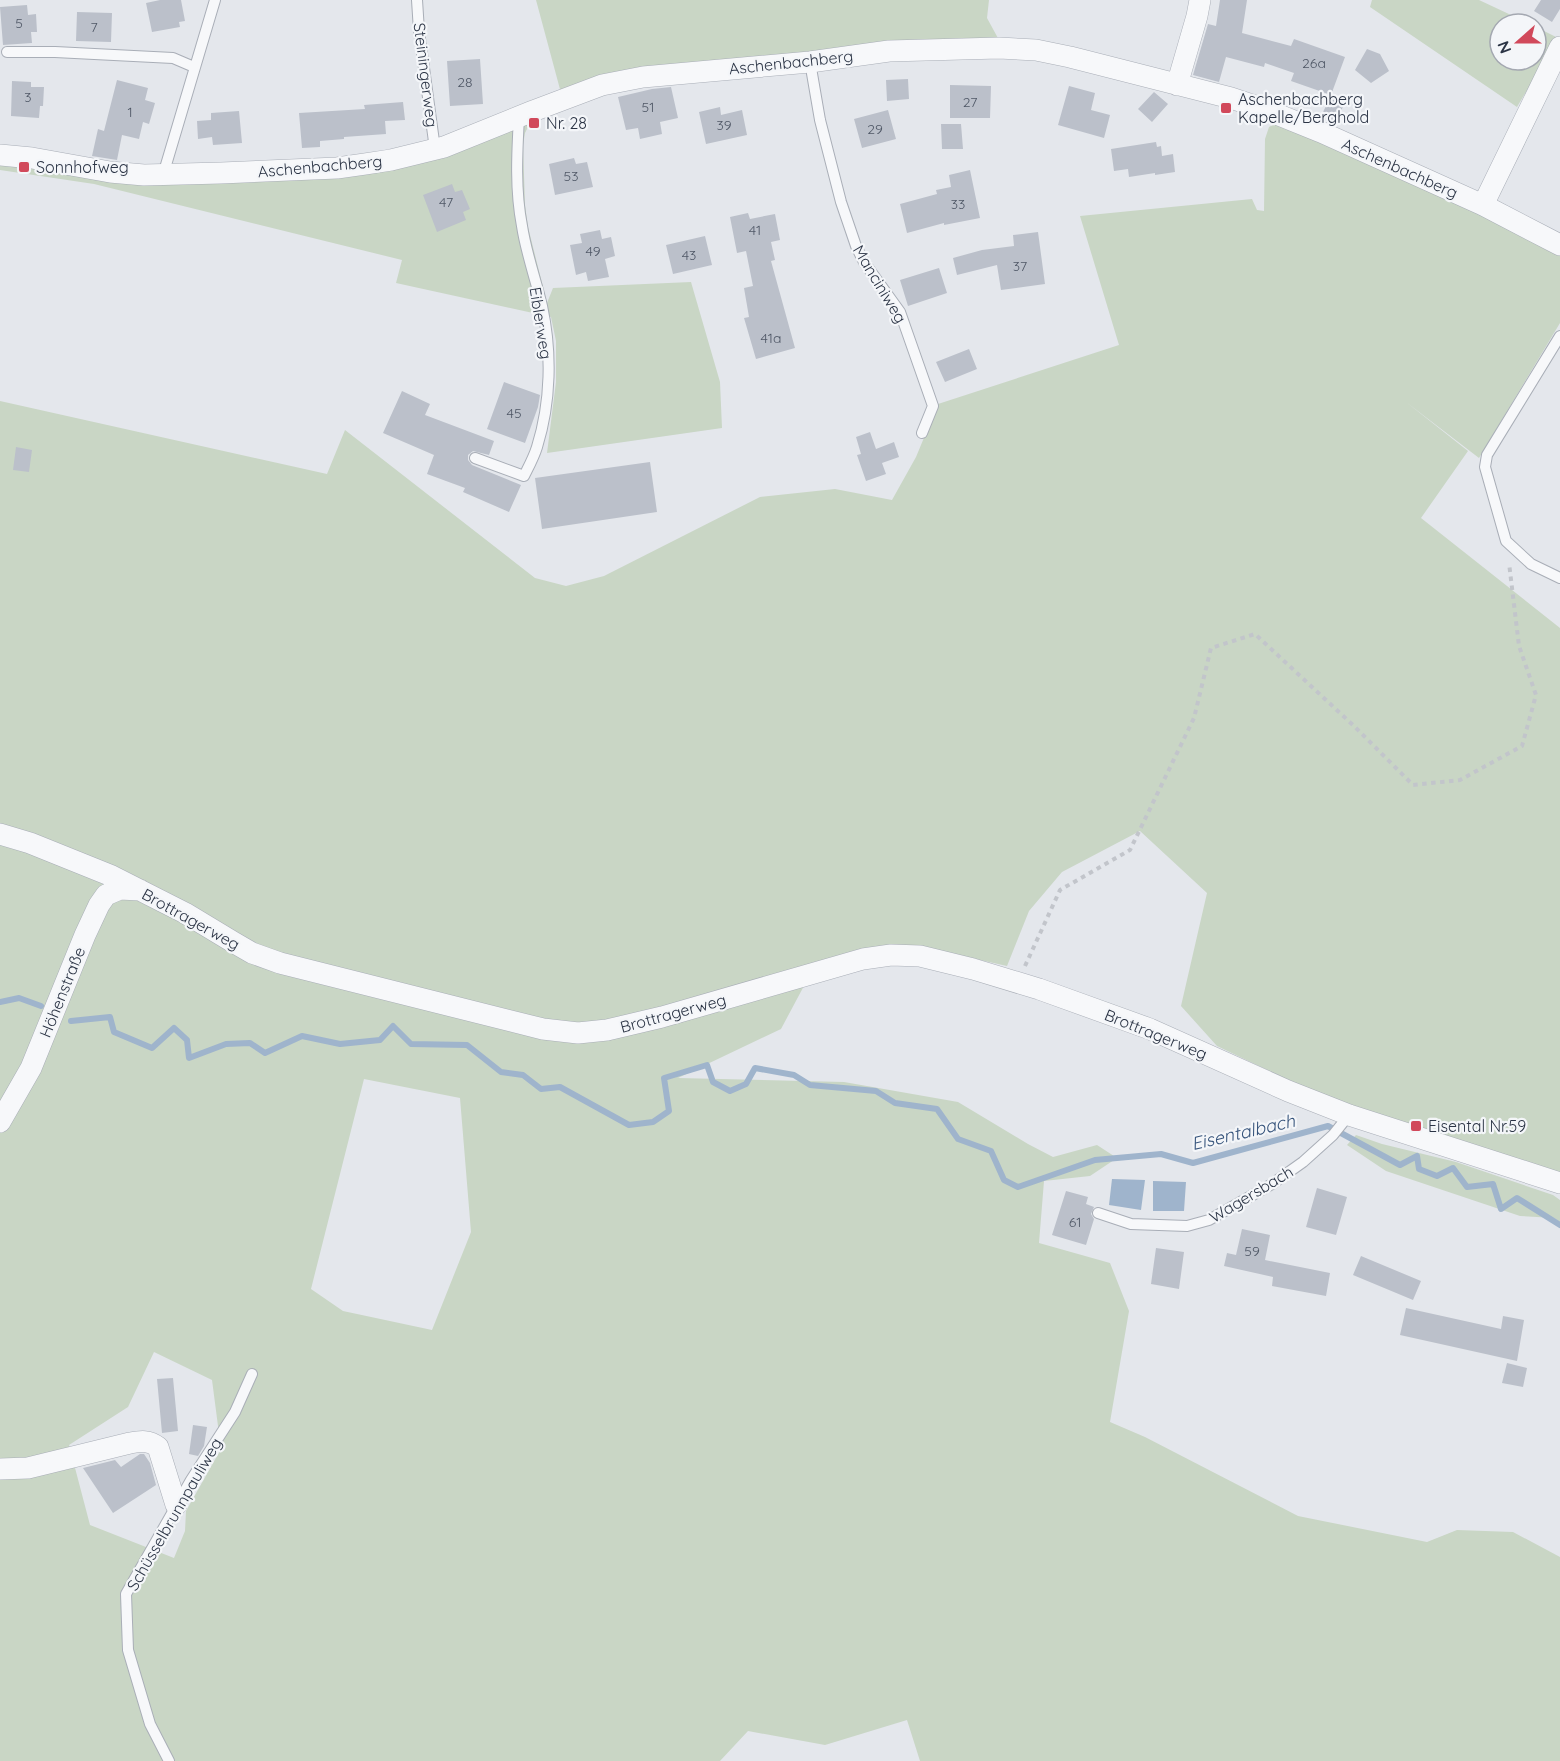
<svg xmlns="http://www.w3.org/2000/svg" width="1560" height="1761" font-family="Quicksand,sans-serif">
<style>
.green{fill:#c9d6c5;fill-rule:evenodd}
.water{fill:#9fb4cc}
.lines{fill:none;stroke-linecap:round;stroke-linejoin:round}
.stream{stroke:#9fb4cc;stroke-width:6}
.building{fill:#bbc0ca}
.service-casing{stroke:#a9aeb7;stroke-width:12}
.minor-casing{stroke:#a9aeb7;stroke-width:22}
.path{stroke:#c2c5cb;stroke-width:4;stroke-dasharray:4.5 4.5;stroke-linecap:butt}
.service{stroke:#f7f8fa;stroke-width:10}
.minor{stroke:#f7f8fa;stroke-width:21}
.poi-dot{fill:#d1495b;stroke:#f4f6f9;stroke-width:2}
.labels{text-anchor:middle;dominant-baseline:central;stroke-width:4.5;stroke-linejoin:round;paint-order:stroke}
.number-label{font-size:14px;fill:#4f5766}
.street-label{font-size:16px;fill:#2b3445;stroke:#f4f6f9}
.poi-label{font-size:16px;fill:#2b3445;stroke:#f4f6f9;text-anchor:start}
.water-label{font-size:18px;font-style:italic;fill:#34527a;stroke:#f4f6f9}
</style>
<rect width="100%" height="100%" fill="#e4e7ec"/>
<path class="green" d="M536,0H989L987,18L999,40L561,93Z
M1372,0H1479L1530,24H1500V60H1536V27L1558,38L1517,107L1370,7Z
M1281,121L1549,247L1560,254V323L1479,458L1406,402L1468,451L1421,518L1560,628V1174L1358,1113L1217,1046L1181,1006L1207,893L1140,831L1062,872L1029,911L1007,966L917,946L813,969L781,1029L678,1078L844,1082L958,1102L1028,1144L1053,1157L1097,1145L1117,1158L1090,1176L1044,1181L1039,1243L1110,1263L1129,1311L1110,1422L1145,1437L1298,1516L1427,1542L1457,1530L1513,1532L1560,1557V1761H920L907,1720L825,1745L748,1731L720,1761H0V401L327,474L345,430L535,578L566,586L604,576L760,497L835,489L892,500L916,457L938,404L1119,345L1080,216L1252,199L1257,210L1264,211L1265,139L1269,127ZM364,1079L460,1098L471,1232L432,1330L343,1311L311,1289ZM154,1352L212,1380L221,1449L186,1511L185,1531L174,1558L90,1525L69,1445L128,1407Z
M530,123L525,133L523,145L525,205L528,227L547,303L553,288L691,282L720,382L722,428L547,453L556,382V341L551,317L396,283L402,260L94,184L0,170V148L111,165L336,161Z
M1356,1135L1382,1144L1456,1162L1553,1195L1560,1200V1222L1554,1218L1520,1216L1386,1171L1347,1145Z"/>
<path class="water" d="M1112,1179L1145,1180L1141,1210L1109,1205Z
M1153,1181L1186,1182L1184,1211H1153Z"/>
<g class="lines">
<path class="stream" d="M0,1002L19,998L41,1006
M71,1021L110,1017L114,1032L152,1048L174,1028L187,1040L189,1058L226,1044L250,1043L265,1053L302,1036L340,1044L380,1040L393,1026L411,1044L467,1045L501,1072L523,1075L541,1089L560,1087L629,1125L653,1122L669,1111L664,1078L707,1065L713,1082L730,1091L746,1084L755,1068L794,1075L810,1085L876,1091L895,1103L937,1109L958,1139L991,1151L1004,1180L1018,1187L1095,1160L1161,1154L1193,1163L1328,1126L1400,1165L1417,1156L1419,1169L1437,1176L1453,1168L1467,1187L1493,1184L1501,1209L1517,1198L1560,1225"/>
</g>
<path class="building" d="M160,0H181L185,21L179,22L180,27L152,32L146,3Z
M1220,0H1247L1242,33L1291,46L1294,39L1345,57L1331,95L1291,81L1294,73L1265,63L1264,67L1226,57L1219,82L1193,75L1208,24L1216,26Z
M1541,0H1560V9L1552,22L1534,11Z
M27,5L28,15L36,14L37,32H31L32,43L3,45L0,7Z
M77,12L112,13L111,42L76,41Z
M1367,49L1380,54L1389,71L1371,83L1355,70Z
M480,59L483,104L450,106L447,61Z
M908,79L909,99L887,101L886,80Z
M117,80L148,88L145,100L155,103L149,124L143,122L139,139L122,135L117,160L92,156L98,129L104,131Z
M12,81L31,82V87H44L43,106H40L39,118L11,116Z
M950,85L991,86L990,118H950Z
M1069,86L1095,93L1091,110L1110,115L1104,138L1058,125Z
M671,87L678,118L660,122L662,134L640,139L638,128L626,130L618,97L652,89Z
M1154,92L1168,104L1152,122L1138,109Z
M1330,98L1344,105L1334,124L1320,118Z
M403,102L405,120L385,121L386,134L344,137V139L320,141V147L302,148L299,113L365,109L364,105Z
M720,107L721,115L742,110L747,135L706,144L699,112Z
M888,110L896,139L862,148L854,119Z
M239,111L242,143L213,145L212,137L198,139L197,121L211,120V113Z
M941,124H961L963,149H942Z
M1156,142L1157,147L1161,146L1162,156L1173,154L1175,172L1155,175V173L1129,177L1128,169L1114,171L1111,149Z
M574,158L576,164L587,162L593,187L555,195L549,164Z
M970,170L980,218L944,225V223L907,233L900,204L937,194L936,190L951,187L949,175Z
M452,184L455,192L462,190L470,209L463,212L466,220L437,232L423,195Z
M748,213L750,219L775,214L780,240L771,242L775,260L771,261L795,348L756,359L744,318L749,317L744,288L753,286L746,251L737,253L730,217Z
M600,230L602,239L611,237L615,256L605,259L609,277L588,281L586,272L576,275L570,245L582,243L580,234Z
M1038,232L1045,284L1001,290L997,265L957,275L953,258L982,250L1014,246L1013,235Z
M705,236L712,265L673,274L666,245Z
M939,268L947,293L908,306L900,280Z
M969,349L977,369L945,382L936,362Z
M504,382L540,395L538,407L525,443L487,429Z
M402,391L430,404L425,415L494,441L489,455L473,451L468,455V460L472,465L521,485L509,512L463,492L465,488L427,474L434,455L383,433Z
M870,432L876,449L894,442L899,457L882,463L886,474L866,481L857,455L861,454L856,437Z
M16,447L32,450L29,472L13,470Z
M650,462L657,512L542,529L535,478Z
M1317,1188L1347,1197L1336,1235L1306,1227Z
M1066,1191L1088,1197L1086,1204L1094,1207L1091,1214L1094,1219L1086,1245L1052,1235Z
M1242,1229L1270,1235L1265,1260L1330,1273L1326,1296L1272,1286L1273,1277L1224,1266L1227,1253L1236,1255Z
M1156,1248L1184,1252L1179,1289L1151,1284Z
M1361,1256L1421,1281L1413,1300L1353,1275Z
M1406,1308L1501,1329L1503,1316L1524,1320L1517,1361L1400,1335Z
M1507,1363L1527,1368L1523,1387L1502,1383Z
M173,1378L178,1431L162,1433L157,1379Z
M193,1425L207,1427L204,1446L198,1456L189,1454Z
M140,1454H144L150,1463L156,1485L113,1513L83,1468L115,1460L121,1467Z"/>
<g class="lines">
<g class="service-casing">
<path id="service" d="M417,0L419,31L435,149
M7,52H55L173,58L194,67
M810,62L820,120L841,202L856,246L864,262L900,312L933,406L922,433
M163,175L215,0
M1560,336L1487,455L1485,467L1506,541L1531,564L1560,578
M475,458L524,476C529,466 534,457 537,447C551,402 552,352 542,306C536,280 526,253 522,226C515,190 517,153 519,117
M1098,1213L1131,1224L1187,1226L1209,1220L1272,1184L1303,1162L1333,1135L1349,1115
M169,1761L150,1724L128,1650L126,1594L191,1480L235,1412L252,1374"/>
</g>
<g class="minor-casing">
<path id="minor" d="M1177,85L1197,16L1200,0
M0,155L32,158L110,172L144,175L221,173L337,168L365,164L391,160L444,147L533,111L602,85L643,77L810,62L889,51L999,48L1036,50L1070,57L1231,98L1264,109L1321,132L1483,205L1560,245
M1483,205L1560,47
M0,834L30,843L112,876L185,913L233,942L252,953L280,963L543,1029L578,1033L607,1030L662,1017L863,959L891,955L920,956L973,969L1039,989L1150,1029L1288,1091L1349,1115L1560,1183
M0,1122L31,1068L85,935L99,905L106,895L120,889L140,890
M0,1469L28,1468L130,1443C141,1441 149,1440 158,1447L176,1505"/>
</g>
<path class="path" d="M1025,966L1060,890L1130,850L1194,718L1211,648L1255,634L1354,726L1413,785L1460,780L1522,746L1536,695L1519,646L1509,563"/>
<use href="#service" class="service"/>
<use href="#minor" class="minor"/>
</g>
<g class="poi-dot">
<rect x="1220" y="102" width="12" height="12" rx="3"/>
<rect x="528" y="117" width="12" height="12" rx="3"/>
<rect x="18" y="161" width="12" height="12" rx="3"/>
<rect x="1410" y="1120" width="12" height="12" rx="3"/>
</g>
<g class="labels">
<g class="number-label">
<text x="19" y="23">5</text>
<text x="94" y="27">7</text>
<text x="1314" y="63">26a</text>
<text x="465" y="82">28</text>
<text x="28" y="97">3</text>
<text x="970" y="102">27</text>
<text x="648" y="107">51</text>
<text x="130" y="112">1</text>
<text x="724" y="125">39</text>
<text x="875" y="129">29</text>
<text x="571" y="176">53</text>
<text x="446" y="202">47</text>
<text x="958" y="204">33</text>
<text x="755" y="230">41</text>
<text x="593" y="251">49</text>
<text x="689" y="255">43</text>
<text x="1020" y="266">37</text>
<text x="771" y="338">41a</text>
<text x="514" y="413">45</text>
<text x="1075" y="1222">61</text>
<text x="1252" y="1251">59</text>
</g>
<g class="street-label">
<text transform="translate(791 62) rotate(-6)">Aschenbachberg</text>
<text transform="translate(426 75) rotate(83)">Steiningerweg</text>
<text transform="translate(320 166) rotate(-5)">Aschenbachberg</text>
<text transform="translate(1400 168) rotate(24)">Aschenbachberg</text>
<text transform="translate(880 284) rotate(59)">Manciniweg</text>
<text transform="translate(541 323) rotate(81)">Eiblerweg</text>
<text transform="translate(191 919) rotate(29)">Brottragerweg</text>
<text transform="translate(62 992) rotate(-68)">Höhenstraße</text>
<text transform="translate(673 1013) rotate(-15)">Brottragerweg</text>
<text transform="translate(1156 1034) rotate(22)">Brottragerweg</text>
<text transform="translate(1251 1194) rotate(-31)">Wagersbach</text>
<text transform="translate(174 1514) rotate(-60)">Schüsselbrunnpauliweg</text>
</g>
<g class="poi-label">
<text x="1238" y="99">Aschenbachberg<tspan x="1238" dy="18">Kapelle/Berghold</tspan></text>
<text x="546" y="123">Nr. 28</text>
<text x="36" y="167">Sonnhofweg</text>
<text x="1428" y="1126">Eisental Nr.59</text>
</g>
<g class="water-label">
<text transform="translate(1243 1132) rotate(-13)">Eisentalbach</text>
</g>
</g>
<g transform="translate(1518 42) rotate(249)"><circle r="28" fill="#f4f6f9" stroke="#a4a8b1" stroke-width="1.5"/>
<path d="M0-4.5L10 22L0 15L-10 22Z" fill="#d1495b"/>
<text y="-9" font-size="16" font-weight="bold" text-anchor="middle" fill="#2b3445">N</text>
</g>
</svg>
